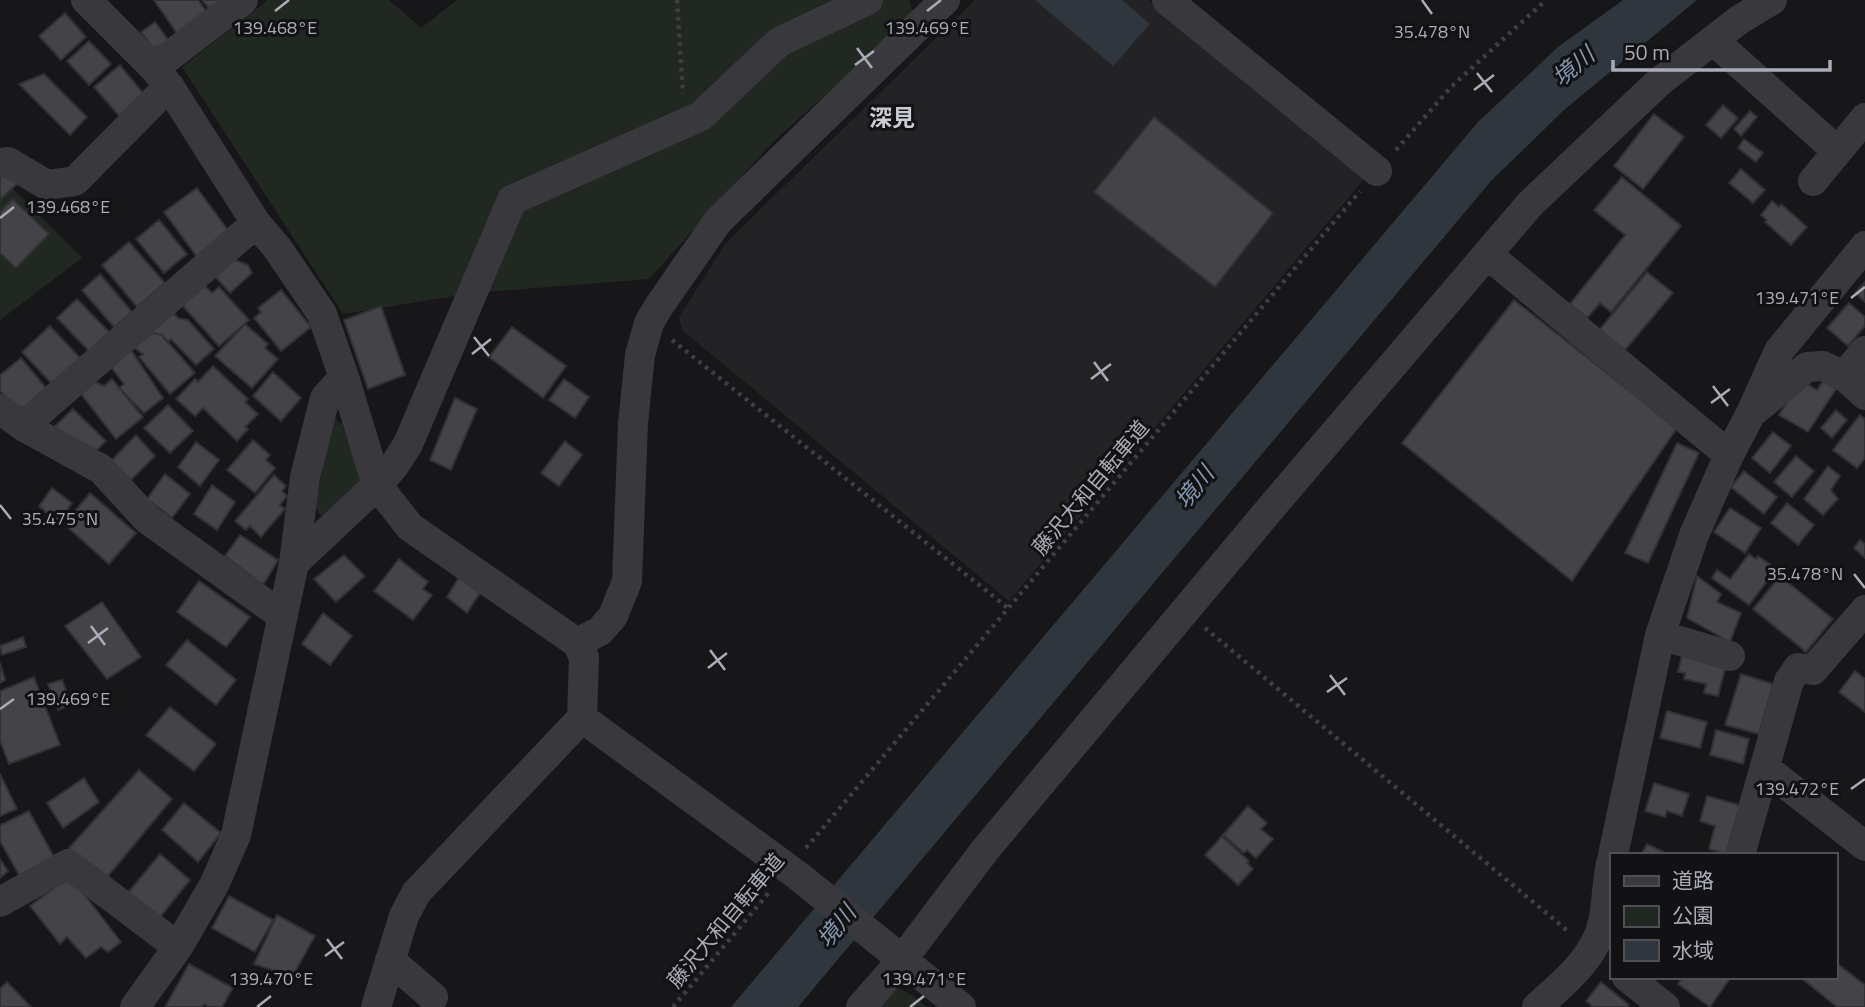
<svg xmlns="http://www.w3.org/2000/svg" width="1865" height="1007" font-family="'Titillium Web','Noto Sans JP',sans-serif">
<style>
.built{fill:#232325}
.green{fill:#212822}
.water{fill:#30363d}
.building{fill:#444448;stroke:#313134;stroke-width:2}
.lines{fill:none;stroke-linecap:round;stroke-linejoin:round}
.path{stroke:#3e3f44;stroke-width:4.5;stroke-dasharray:3.5 5;stroke-linecap:butt}
.minor{stroke:#38383d;stroke-width:30}
.ticks{fill:none;stroke:#aaadb7;stroke-width:2.5}
.labels{text-anchor:middle;dominant-baseline:central;stroke-width:6;stroke-linejoin:round;paint-order:stroke}
.street-label{font-size:21px;fill:#aaadb7;stroke:#121113}
.water-label{font-size:23px;font-style:italic;fill:#8498af;stroke:#121113}
.neighbourhood-label{font-size:23px;font-weight:bold;fill:#caccd3;stroke:#121113}
.ticks-label{font-size:18px;text-anchor:middle;fill:#aaadb7;stroke:#121113;stroke-width:6;stroke-linejoin:round;paint-order:stroke}
</style>
<rect width="100%" height="100%" fill="#171618"/>
<path class="built" d="M975,0H1149L1365,178L1009,601L682,330L679,317L726,243Z"/>
<path class="green" d="M268,0H389L421,28L457,0H909L914,15L773,142L649,279L474,293L343,314L182,67Z
M0,180H4L82,258L0,320Z
M336,419L342,424L362,479L322,517L315,507L331,426Z
M892,985L912,995L927,1007H876Z"/>
<path class="water" d="M1035,0H1122L1150,24L1113,66Z
M1623,0H1697L1564,110L1491,181L798,1007H731L1478,122L1558,47Z"/>
<path class="building" d="M154,0H198L207,12L178,35Z
M202,0H226L212,12Z
M65,13L86,37L61,60L39,36Z
M155,22L169,41L159,48L158,46L154,49L141,32Z
M89,41L111,64L89,85L67,61Z
M120,65L147,98L122,119L94,87Z
M44,74L87,117L70,135L19,84Z
M1723,105L1738,118L1721,138L1706,125Z
M1750,111L1757,117L1741,136L1734,129Z
M1654,114L1684,137L1643,189L1614,166Z
M1154,117L1273,213L1215,287L1094,192Z
M1744,139L1763,153L1756,162L1738,148Z
M1741,169L1765,190L1753,203L1729,183Z
M0,172L18,183L0,200Z
M1622,177L1681,226L1611,312L1600,303L1587,318L1570,304L1625,235L1594,210Z
M197,188L230,233L197,257L164,212Z
M13,199L49,234L16,268L0,253V212Z
M1772,201L1779,207L1781,204L1807,227L1791,245L1765,222L1767,220L1761,215Z
M159,220L187,254L164,273L136,239Z
M129,242L165,283L137,307L102,265Z
M227,257L248,265L252,273L230,293L211,272Z
M1647,272L1673,293L1625,350L1599,330Z
M100,274L132,312L114,327L82,290Z
M1865,282V302L1855,293Z
M202,283L212,293L219,287L249,320L219,346L180,303Z
M281,290L311,327L281,351L254,318L261,312L258,308Z
M77,299L111,334L91,353L57,318Z
M1514,300L1677,428L1572,581L1402,443Z
M1849,303L1865,317V326L1848,346L1827,328Z
M381,306L405,375L368,389L344,320Z
M169,308L178,318L188,320L214,349L196,365L171,339L167,342L162,335L152,333L148,326Z
M245,324L268,344L265,348L278,359L252,388L215,356Z
M50,326L81,359L53,385L22,352Z
M512,327L566,366L543,398L489,357Z
M152,333L162,335L195,373L170,394L139,357L143,354L134,348Z
M131,350L163,398L144,413L119,388L124,384L110,366Z
M21,358L47,389L20,412L0,391V375Z
M213,366L248,399L245,402L258,414L245,427L248,429L237,441L203,408L195,416L176,399L195,379L198,382Z
M273,372L301,398L281,421L253,396Z
M112,379L143,417L116,439L81,394L95,382L104,386Z
M564,379L589,397L575,418L549,400Z
M1800,380L1817,390L1823,381L1836,389L1808,432L1779,415Z
M455,398L477,409L451,470L430,460Z
M168,405L193,431L170,453L144,428Z
M73,409L106,441L93,454L52,429Z
M1836,410L1847,420L1832,438L1821,428Z
M1860,415L1865,419V458L1857,468L1833,450Z
M1773,432L1791,446L1770,473L1752,458Z
M136,435L155,456L131,480L110,462Z
M253,440L270,455L266,460L275,468L255,493L227,470Z
M565,441L582,455L559,486L541,473Z
M196,442L219,460L200,486L178,467Z
M1677,443L1699,453L1648,563L1625,553Z
M1796,456L1814,471L1792,497L1774,482Z
M1828,466L1840,476L1831,490L1838,499L1823,515L1804,499Z
M1744,471L1777,497L1764,514L1731,487Z
M165,474L190,494L172,518L147,499Z
M274,475L286,486L282,491L287,496L280,505L285,509L261,537L250,526L246,530L235,521Z
M212,485L235,502L217,530L194,514Z
M52,488L72,503L58,523L39,506Z
M90,493L136,533L109,564L64,524Z
M1787,503L1814,525L1798,545L1771,523Z
M1730,508L1761,528L1745,553L1714,532Z
M240,535L278,560L263,585L225,556Z
M1860,540L1865,544V558L1854,548Z
M1749,554L1756,559L1758,556L1776,569L1749,605L1712,578L1717,570L1730,579Z
M344,555L365,576L336,602L314,579Z
M399,559L428,582L423,589L432,595L413,620L374,591Z
M1697,576L1721,594L1717,602L1741,613L1730,642L1687,618Z
M1780,576L1833,619L1806,652L1753,609Z
M459,577L480,593L467,613L447,597Z
M199,581L250,617L226,647L177,612Z
M102,602L141,657L107,679L65,626Z
M323,613L352,636L330,665L302,644Z
M23,637L26,647L2,655L0,646Z
M187,640L236,680L216,705L166,665Z
M1682,655L1726,665L1718,696L1704,693L1706,684L1684,679L1685,673L1678,672Z
M0,663L5,680L0,683Z
M1855,671L1865,679V712L1839,692Z
M1741,674L1773,684L1759,734L1725,725Z
M34,677L60,745L9,764L0,741V691Z
M62,680L72,705L58,710L48,684Z
M170,707L216,744L194,771L146,735Z
M1667,711L1707,722L1700,748L1660,738Z
M1716,730L1749,739L1743,764L1710,755Z
M139,770L172,799L104,881L69,848Z
M0,774L17,809L0,816Z
M84,778L99,802L63,828L47,803Z
M1654,783L1689,794L1682,816L1667,811L1665,817L1645,811Z
M1707,796L1743,806L1729,855L1709,849L1715,826L1700,821Z
M184,803L221,833L198,862L162,830Z
M1248,806L1267,823L1261,829L1273,839L1256,858L1247,850L1244,853L1223,835Z
M29,811L55,859L20,877L0,841V825Z
M1222,836L1249,861L1247,863L1253,869L1238,885L1205,855Z
M1647,844L1670,855H1641Z
M160,854L190,880L157,921L127,894Z
M0,859L8,871L0,878Z
M70,876L121,942L108,952L101,947L86,958L67,937L60,944L30,906Z
M229,896L273,920L255,952L212,928Z
M277,915L315,936L292,977L254,964Z
M1835,962L1865,985V1007H1837L1800,977H1835Z
M189,964L233,988L222,1007H209L204,1004L202,1007H165Z
M1683,977H1731L1710,1007L1678,984Z
M7,982L31,1007H0V989Z
M1601,982L1629,1005L1627,1007H1593L1586,1001Z"/>
<g class="lines">
<path class="path" d="M677,0L683,94
M1396,150L1451,87L1546,0
M672,340L1008,608
M1205,628L1569,932
M806,848L1360,191
M673,1007L771,890"/>
<path class="minor" d="M86,0L154,68L169,86L256,223L278,249L322,314L344,377L377,485L410,527L577,643L584,657L582,718L797,875L961,1007
M1167,0L1377,171
M1713,40L1837,151
M154,68L243,0
M0,163L8,162L47,185L75,181L169,86
M1813,181L1865,118
M256,223L23,426L101,469L147,519L281,615
M1487,254L1729,455
M1844,376L1865,351
M0,409L23,426
M1754,411L1807,367L1823,366L1844,376L1865,395
M294,563L305,477L325,398L344,377
M1660,635L1730,656
M577,643L600,631L613,616L627,581L633,423L640,355L649,323L659,306L718,221L945,0
M1765,768L1865,846
M1613,855L1660,635L1694,535L1729,455L1751,413L1779,351L1865,246
M1740,855L1789,681L1798,668L1813,670L1865,610
M0,902L68,864L178,947
M390,960L433,997
M1627,977L1665,1007
M135,1007L178,947L214,885L236,835L294,563L377,485L394,466L408,444L512,200L701,116L779,42L868,0
M376,1007L404,916L416,893L582,718
M861,1007L902,960L985,850L1275,503L1530,204L1659,82L1739,20L1772,0
M1537,1007C1563,983 1595,959 1603,922C1607,902 1607,882 1611,863"/>
</g>
<path class="ticks" d="M1422,0L1432,14M275,11L289,0M927,11L941,0M857,48L872,68M855,65L874,51M1477,73L1492,92M1474,90L1494,75M0,218L14,207M1851,298L1865,287M474,337L489,356M472,354L491,339M1094,362L1108,381M1091,379L1111,364M1713,386L1728,406M1711,403L1730,389M0,505L11,519M1854,574L1865,588M91,626L105,645M88,643L108,628M710,650L725,670M708,668L727,653M1330,675L1345,695M1327,692L1347,678M0,709L14,699M1851,789L1865,779M327,939L342,959M325,956L344,942M257,1007L271,996M910,1007L924,996"/>
<g class="labels">
<g class="street-label">
<text transform="translate(1090 487) rotate(-50)">藤沢大和自転車道</text>
<text transform="translate(725 920) rotate(-50)">藤沢大和自転車道</text>
</g>
<g class="water-label">
<text transform="translate(1573 66) rotate(-40)">境川</text>
<text transform="translate(1194 487) rotate(-51)">境川</text>
<text transform="translate(836 926) rotate(-51)">境川</text>
</g>
<g class="neighbourhood-label">
<text x="892" y="117">深見</text>
</g>
</g>
<g class="ticks-label">
<text x="275" y="34">139.468°E</text>
<text x="927" y="34">139.469°E</text>
<text x="1432" y="38">35.478°N</text>
<text x="68" y="213">139.468°E</text>
<text x="1797" y="304">139.471°E</text>
<text x="60" y="525">35.475°N</text>
<text x="1805" y="580">35.478°N</text>
<text x="68" y="705">139.469°E</text>
<text x="1797" y="795">139.472°E</text>
<text x="271" y="985">139.470°E</text>
<text x="924" y="985">139.471°E</text>
</g>
<rect x="1610" y="853" width="228" height="126" fill="#121113" stroke="#4f4f55" stroke-width="2"/>
<rect x="1624" y="876" width="35" height="10" fill="#38383d" stroke="#4f4f55" stroke-width="2"/>
<text x="1672" y="888" font-size="21" fill="#aaadb7">道路</text>
<rect x="1624" y="906" width="35" height="21" fill="#212822" stroke="#4f4f55" stroke-width="2"/>
<text x="1672" y="923" font-size="21" fill="#aaadb7">公園</text>
<rect x="1624" y="940" width="35" height="21" fill="#30363d" stroke="#4f4f55" stroke-width="2"/>
<text x="1672" y="958" font-size="21" fill="#aaadb7">水域</text>
<path d="M1613 60v10h217v-10" fill="none" stroke="#aaadb7" stroke-width="3.5"/>
<text x="1624" y="60" font-size="21" fill="#aaadb7" stroke="#121113" stroke-width="5" paint-order="stroke">50 m</text>
</svg>
